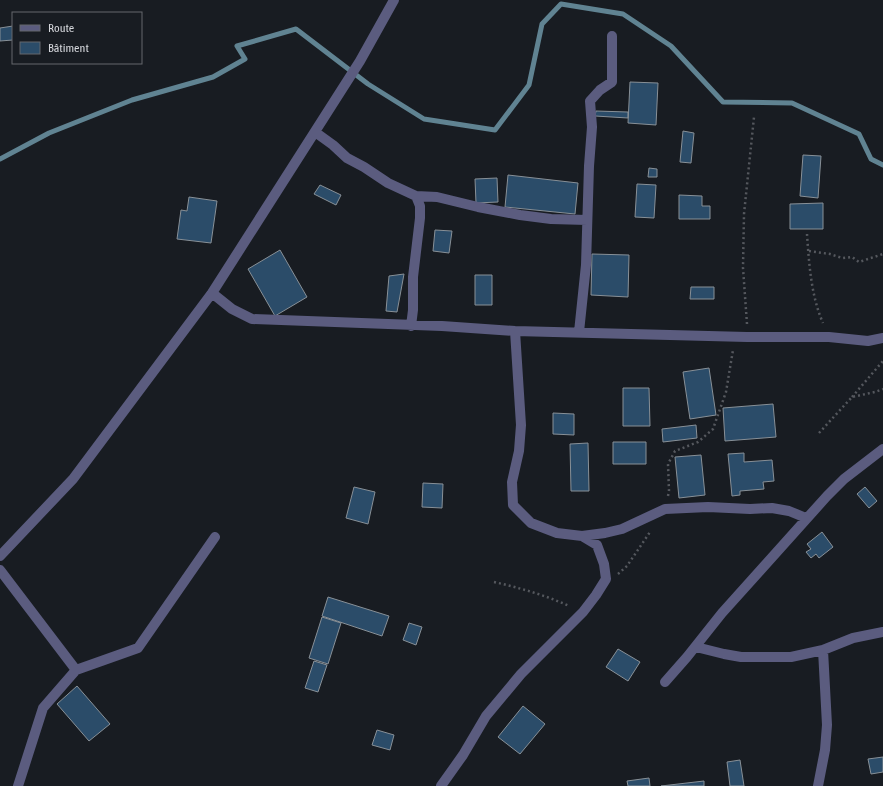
<svg xmlns="http://www.w3.org/2000/svg" width="883" height="786" font-family="'Asap Condensed',sans-serif">
<style>
.lines{fill:none;stroke-linecap:round;stroke-linejoin:round}
.stream{stroke:#608392;stroke-width:5}
.building{fill:#2b4c69;stroke:#889097}
.path{stroke:#55585e;stroke-width:2.5;stroke-dasharray:2 3;stroke-linecap:butt}
.street{stroke:#5b5c7f;stroke-width:10}
</style>
<rect width="100%" height="100%" fill="#181c22"/>
<g class="lines">
<path class="stream" d="M0,159L49,133L132,100L213,77L245,59L237,46L296,29L368,84L424,119L495,130L529,85L542,24L561,4L623,14L671,46L723,102L792,103L859,134L871,159L883,165"/>
</g>
<path class="building" d="M13,26V40L0,41V28Z
M630,82L658,83L656,125L628,123Z
M596,111L628,112V118L595,116Z
M683,131L694,133L691,163L680,162Z
M803,155L821,156L818,198L800,196Z
M649,168L657,169V177H648Z
M508,175L578,183L575,214L505,207Z
M497,178L498,202L476,203L475,179Z
M637,184L656,185L654,218L635,217Z
M320,185L341,195L336,205L314,194Z
M679,195L702,196V206H710V219H679Z
M189,197L217,201L211,243L177,239L181,210L187,211Z
M823,203V229H790V204Z
M435,230L452,231L449,253L433,251Z
M280,250L307,297L275,316L248,269Z
M592,254L629,255L628,297L591,295Z
M404,274L397,312L386,311L389,276Z
M475,275H492V305H475Z
M691,287H714V299H690Z
M709,368L716,415L690,419L683,372Z
M623,388H649L650,426H623Z
M773,404L776,437L725,441L723,408Z
M553,413L574,414V435L553,434Z
M696,425L697,438L663,442L662,429Z
M613,442H646V464H613Z
M588,443L589,491H571L570,444Z
M744,453V462L772,460L774,481L763,482L764,489L740,491V495L732,496L728,454Z
M701,455L705,495L679,498L675,457Z
M423,483L443,484L442,508L422,507Z
M354,487L375,492L368,524L346,518Z
M865,487L877,501L869,508L857,494Z
M822,532L833,547L819,558L816,554L811,558L806,552L811,549L807,544Z
M328,597L389,616L382,636L322,616Z
M322,617L341,623L328,664L309,658Z
M409,623L422,627L416,645L403,640Z
M618,649L640,662L628,681L606,667Z
M314,661L327,665L318,692L305,688Z
M77,686L110,724L89,741L57,704Z
M523,706L545,724L520,754L498,737Z
M377,730L394,735L390,750L372,745Z
M883,757V772L871,774L868,759Z
M740,760L744,786H730L727,762Z
M649,778L650,786H628L627,781Z
M704,781V786H661Z"/>
<g class="lines">
<path class="path" d="M807,234C809,263 811,296 823,323
M809,251L830,254L842,258L852,257L859,262L883,254
M747,324L743,268L744,214L754,117
M852,397L883,361
M819,433L852,397L875,392L883,389
M668,496L669,491L668,464L675,451L698,442L713,429L726,392L733,350
M618,574L627,566L650,532
M494,582C520,588 545,595 569,606"/>
<path class="street" d="M315,132L333,145L347,158L364,167L388,183L416,196L420,206V218L413,277V310L411,326
M416,196L437,197L478,207L520,215L551,219L587,220
M212,293L232,309L252,319L442,326L515,331L747,337H829L868,341L883,338
M579,332L586,265L589,166L592,127L590,101L600,90L612,82V36
M582,536L605,533L622,529L665,509L708,507L750,509L772,508L789,511L806,518
M0,556L73,479L212,293L360,61L394,0
M0,570L76,670
M696,647L724,654L741,657H791L823,650L853,638L883,632
M665,682L687,657L722,613L827,496L844,479L883,449
M18,786L43,708L76,670L138,648L215,537
M441,786L463,755L486,716L521,674L583,612L596,595L606,579L604,564L597,545L582,536L557,533L531,523L513,505L512,482L519,451L521,425L515,331
M818,786L825,750L827,725L823,650"/>
</g>
<rect x="12" y="12" width="130" height="52" fill="#181c22" stroke="#64676c"/>
<rect x="20" y="25" width="20" height="6" fill="#5b5c7f" stroke="#64676c"/>
<text x="48" y="32" font-size="12" fill="#d5d7dc">Route</text>
<rect x="20" y="42" width="20" height="12" fill="#2b4c69" stroke="#64676c"/>
<text x="48" y="52" font-size="12" fill="#d5d7dc">Bâtiment</text>
</svg>
